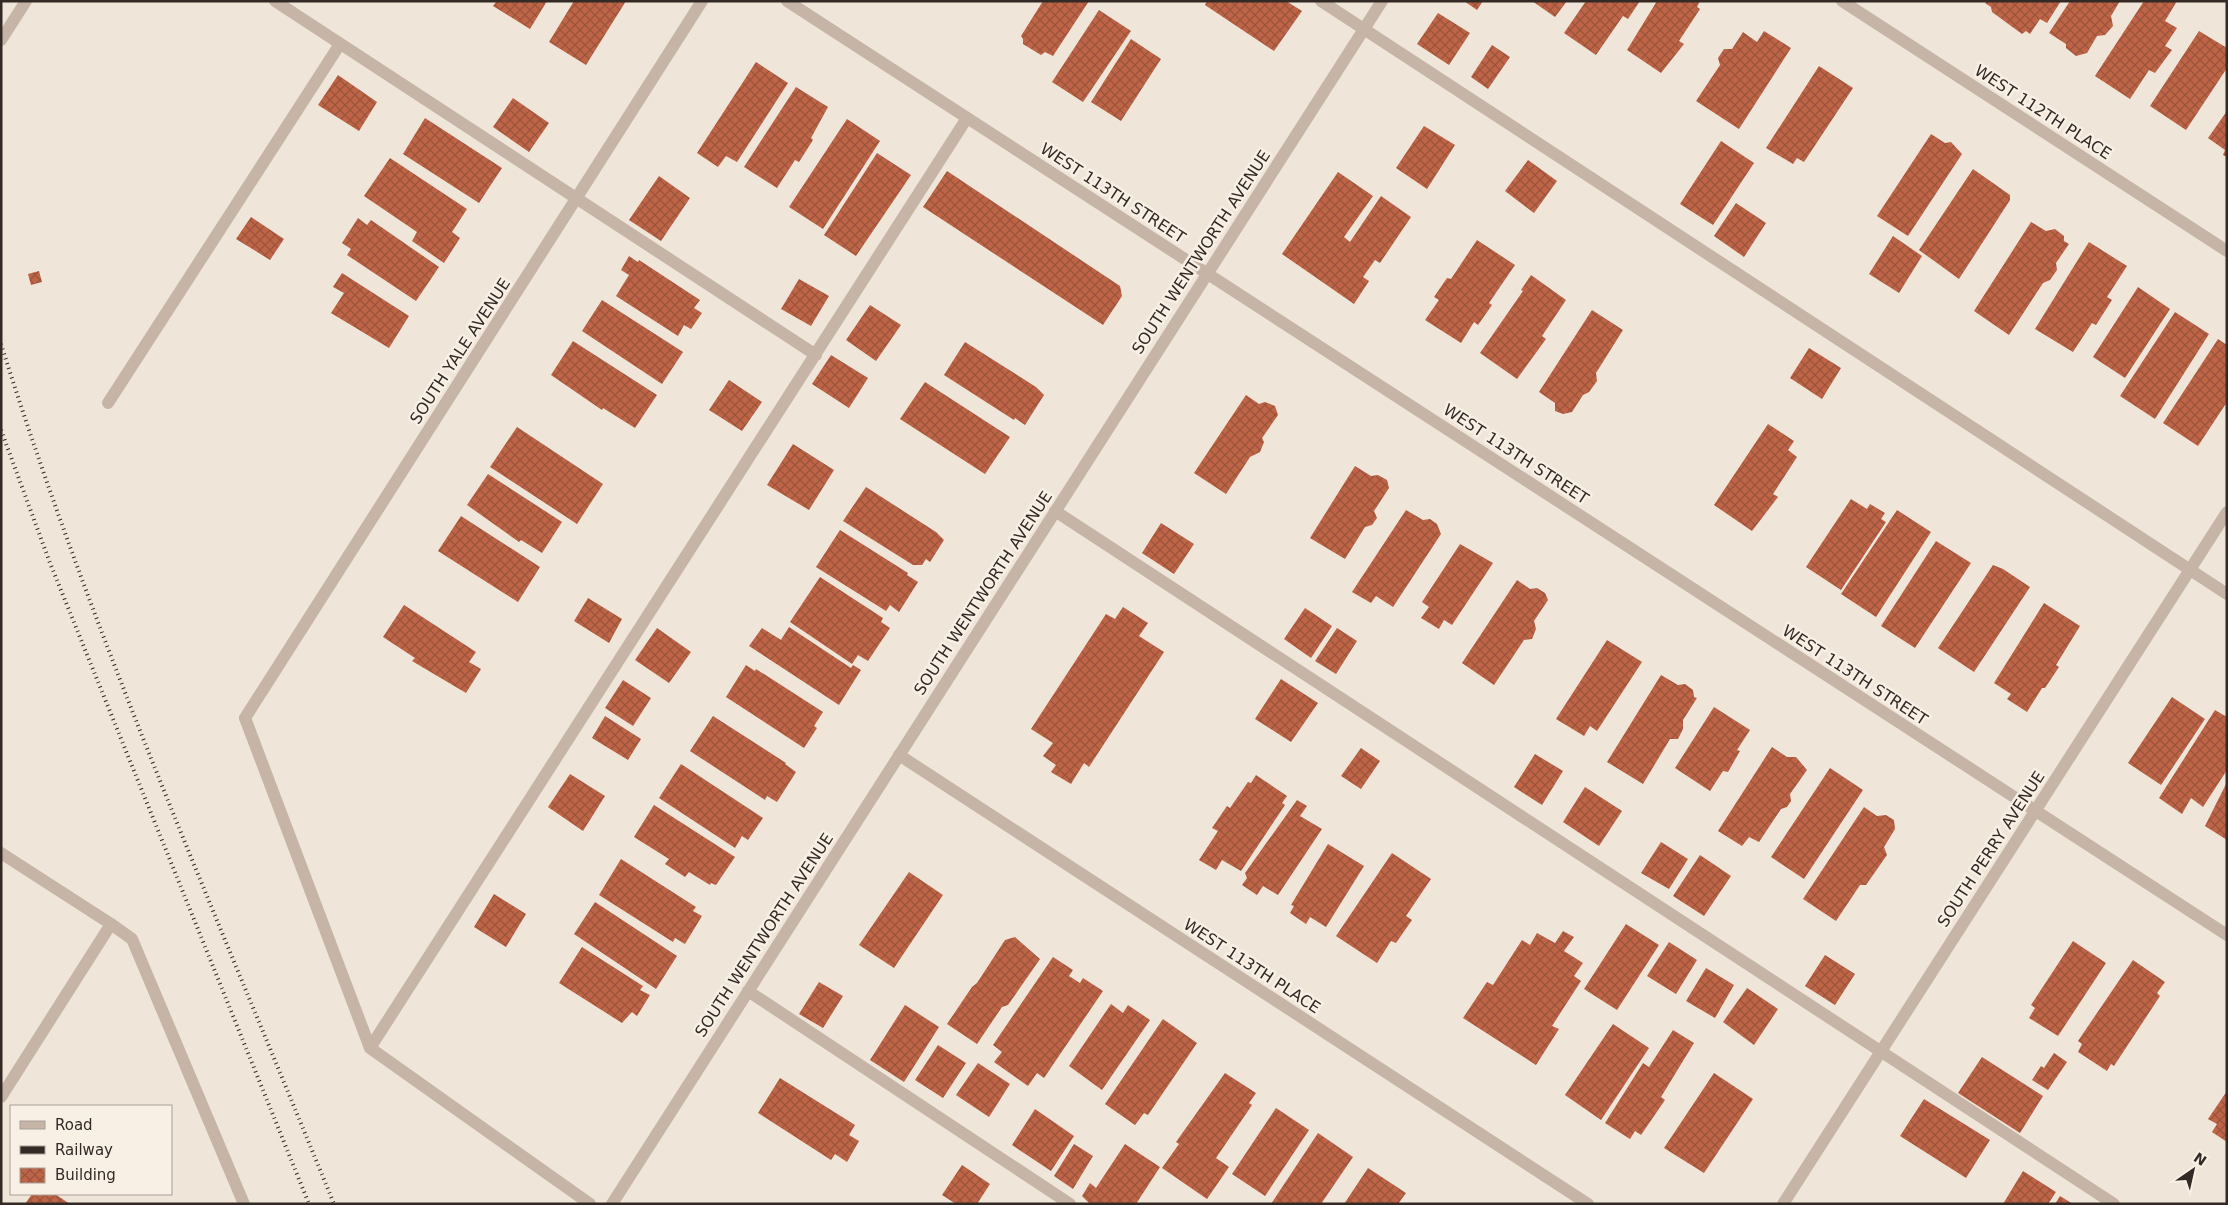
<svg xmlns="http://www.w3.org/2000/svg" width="2228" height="1205" font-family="'DejaVu Sans',sans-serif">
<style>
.building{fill:url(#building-cross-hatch)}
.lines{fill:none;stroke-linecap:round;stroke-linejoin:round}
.service{stroke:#c6b5a6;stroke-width:12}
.minor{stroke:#c6b5a6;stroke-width:12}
.tertiary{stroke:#c6b5a6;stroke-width:12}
.rail{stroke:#332a26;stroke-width:4;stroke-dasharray:1 4;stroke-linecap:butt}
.labels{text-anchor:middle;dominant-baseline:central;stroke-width:5;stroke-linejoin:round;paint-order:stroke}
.street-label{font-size:16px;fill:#332a26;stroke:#f8efe5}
</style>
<defs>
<pattern id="building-cross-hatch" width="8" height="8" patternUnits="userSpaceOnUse" patternTransform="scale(1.25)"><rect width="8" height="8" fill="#bf6547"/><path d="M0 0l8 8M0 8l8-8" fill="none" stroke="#9c533b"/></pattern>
</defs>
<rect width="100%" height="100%" fill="#efe5d9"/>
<path class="building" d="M497,1H547L530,29L493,6Z
M574,1H626L586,65L549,42Z
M1043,1H1089L1053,56L1045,52L1041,55L1023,44V39L1021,36Z
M1207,1H1286L1302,11L1274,51L1205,5Z
M1464,1H1483L1477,10Z
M1532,1H1567L1555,17Z
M1586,1H1640L1628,19L1623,16L1596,55L1564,33Z
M1657,1H1700L1697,7L1700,9L1679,41L1684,44L1661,73L1627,50Z
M1987,1H2061L2047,23L2040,19L2030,34L2026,31L2022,34L1992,12L1991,7L1985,3Z
M2070,1H2120L2111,16L2113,26L2105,35L2097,36L2087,53L2076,56L2066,48V44L2049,33Z
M2144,1H2177L2165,21L2177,28L2165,46L2172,50L2155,73L2149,70L2130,99L2095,76Z
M1099,10L1131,31L1083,102L1052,82Z
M1438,13L1470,33L1449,65L1417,44Z
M1764,31L1791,48L1739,129L1696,101L1720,65L1718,58L1724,49H1732L1743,32L1757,42Z
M2199,31L2227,48V68L2186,130L2150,106Z
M1131,39L1161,59L1121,121L1091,102Z
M1492,45L1510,57L1488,89L1471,77Z
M756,62L788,83L737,162L726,156L718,167L697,153Z
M1819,66L1853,88L1804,162L1797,158L1793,164L1766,148Z
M338,75L377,102L359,131L318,105Z
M796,87L828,107L811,138L813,140L799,162L795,160L777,188L744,167Z
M513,98L549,123L529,152L493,127Z
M2227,111V157L2223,155L2225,150L2208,138Z
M425,118L502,168L479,203L403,154Z
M847,119L880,141L823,229L789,207Z
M1424,126L1455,145L1427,189L1396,168Z
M1931,134L1945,143L1951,142L1962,154L1908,236L1877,216Z
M1721,141L1754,163L1713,225L1680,204Z
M877,153L911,175L856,256L824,235Z
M390,158L467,209L452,232L460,238L444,263L412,241L417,232L364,196Z
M1528,160L1557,181L1534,213L1505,191Z
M1973,169L2010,195V200L1959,279L1919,250Z
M947,171L1120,286L1122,296L1103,325L923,207Z
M1338,172L1373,196L1344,237L1350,242L1381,196L1411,217L1380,263L1375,260L1363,277L1369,281L1354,304L1282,254Z
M659,176L690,198L661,241L629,220Z
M1736,203L1766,223L1744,257L1714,236Z
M251,217L284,239L270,260L236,239Z
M358,218L367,225L371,220L439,267L416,301L347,255L351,249L342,243Z
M2031,222L2046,231L2055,229L2064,236V241L2069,244L2056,263L2057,270L2050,280L2043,283L2009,335L1974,311Z
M1893,236L1922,256L1899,293L1869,274Z
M1477,240L1515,265L1489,303L1492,305L1478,325L1474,322L1461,343L1425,320L1439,300L1434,297L1447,278L1451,279Z
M2089,242L2127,266L2107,297L2112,300L2096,325L2092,323L2073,352L2035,329Z
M629,256L638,262L639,260L700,300L694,308L702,313L691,329L684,325L678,336L616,296L629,275L621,270Z
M39,271L42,282L31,285L28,274Z
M342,273L409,316L389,348L331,313L344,293L333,287Z
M1531,275L1566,300L1542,336L1546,339L1517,379L1480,353L1523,291L1521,290Z
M799,279L829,296L811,326L781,309Z
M2138,287L2170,309L2125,378L2093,357Z
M602,300L683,352L662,384L582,331Z
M870,305L901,325L876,361L846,340Z
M1592,310L1623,330L1596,373L1597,381L1589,392L1583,395L1572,412L1563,414L1555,411V403L1539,392Z
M2175,312L2209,334L2155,419L2120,396Z
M2218,339L2227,345V402L2198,446L2163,423Z
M573,341L657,395L635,428L603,408L602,410L551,375Z
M965,342L1036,387L1044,395L1025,425L1015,418L1014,420L944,375Z
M1809,348L1841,368L1822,399L1790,378Z
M831,355L868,378L849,408L812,384Z
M729,380L762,402L742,431L709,410Z
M925,382L1010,437L985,474L900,419Z
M1246,395L1259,404L1265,402L1275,406L1278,415L1262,438L1264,442L1260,452L1250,457L1226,494L1194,473Z
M1768,424L1794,441L1788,450L1797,457L1773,494L1778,497L1752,531L1714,505Z
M517,427L603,484L577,524L490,467Z
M793,444L834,470L809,510L767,485Z
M1355,466L1371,476L1378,475L1387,480L1389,488L1374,511L1377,518L1372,525L1365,527L1345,559L1310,538Z
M488,474L562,522L542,553L521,540L519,542L467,505Z
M866,487L936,532L944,540L930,562L926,559L922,565H913L843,521Z
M1851,499L1867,509L1870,504L1885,513L1881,519L1886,522L1841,590L1806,567Z
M1406,510L1423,520L1430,519L1437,524L1441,534L1393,607L1376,596L1371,603L1352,592Z
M1897,510L1931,532L1876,617L1841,594Z
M461,516L540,567L518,602L438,551Z
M1161,523L1194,544L1174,574L1142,553Z
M840,530L908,573L907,575L918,582L899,612L890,605L886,611L816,567Z
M1936,541L1971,563L1915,648L1881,626Z
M1460,544L1493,563L1452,625L1444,620L1439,629L1421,618L1429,607L1422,602Z
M1993,565L2003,569L2030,587L1974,672L1938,648Z
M820,577L883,618L881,622L890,628L868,661L858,655L852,664L790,622Z
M1517,580L1530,589L1537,588L1545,593L1548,600L1534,621L1536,629L1532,639L1524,640L1494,685L1462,663Z
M588,598L622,619L609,643L574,621Z
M2044,603L2080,626L2056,665L2059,667L2045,688H2042L2027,712L2007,699L2011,694L1994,683Z
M404,605L476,652L469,662L481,669L466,693L412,661L415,658L383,637Z
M1123,607L1148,623L1139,636L1164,652L1089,767L1084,763L1071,784L1051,772L1056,765L1043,756L1053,743L1031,729L1106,614L1115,619Z
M1305,608L1332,626L1311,658L1284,639Z
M789,627L851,668L853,665L861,670L839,705L749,646L762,628L781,640Z
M657,628L691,652L669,683L635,660Z
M1337,628L1357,641L1336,674L1315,661Z
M1607,640L1642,662L1597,731L1590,726L1584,736L1556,719Z
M746,665L755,671L756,669L823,712L814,726L817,728L804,748L726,697Z
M1661,675L1678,685L1685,684L1693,690L1694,697L1697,698L1683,720V729L1678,739H1670L1643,784L1607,762Z
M1281,679L1318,703L1291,742L1255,719Z
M623,680L651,698L633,726L605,708Z
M2172,697L2205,719L2161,785L2128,763Z
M1714,707L1750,730L1737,750L1740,751L1728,772L1723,771L1710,791L1675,768Z
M2215,710L2227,717V770L2203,807L2191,798L2182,814L2159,798Z
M605,716L641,739L628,760L592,738Z
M713,716L786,763L785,764L796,772L777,802L767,796L765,800L690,751Z
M1772,747L1787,757H1796L1807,770L1790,794L1791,801L1787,807L1781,809L1759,842L1749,837L1742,846L1718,831Z
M1361,748L1380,761L1361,789L1341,776Z
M1535,754L1563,771L1542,805L1514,787Z
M681,764L763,818L748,840L742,836L735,848L659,798Z
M1830,768L1863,790L1804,879L1771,857Z
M570,774L605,796L583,831L548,807Z
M1256,775L1287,796L1282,803L1285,805L1241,871L1222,860L1216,870L1199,860L1218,831L1212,828L1227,806L1230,808L1248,782L1251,783Z
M2227,782V840L2205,826Z
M1585,787L1622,811L1599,846L1563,822Z
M1297,800L1307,806L1300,816L1322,829L1278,895L1263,886L1257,895L1242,885L1247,878L1245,873Z
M654,805L735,857L716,885L711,883L710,885L689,872L685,877L665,864L669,859L634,837Z
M1864,807L1877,816L1886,815L1894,820L1895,829L1884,847L1887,855L1866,885H1860L1836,921L1803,899Z
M1661,842L1688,859L1669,889L1641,873Z
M1328,844L1364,866L1326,927L1310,917L1306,924L1290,913L1294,906L1291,905Z
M1392,853L1431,879L1406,916L1412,920L1396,943L1391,941L1377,963L1336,936Z
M1700,855L1731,876L1704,916L1673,896Z
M621,859L696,907L693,911L702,916L685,944L675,938L673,942L599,895Z
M909,872L943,895L894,968L859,945Z
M494,894L526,914L506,947L474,927Z
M595,902L677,956L656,989L574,934Z
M1626,924L1659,945L1617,1010L1584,989Z
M1563,931L1574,937L1564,951L1583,963L1574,976L1581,981L1552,1026L1559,1029L1536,1065L1463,1018L1487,982L1493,985L1522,940L1530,945L1537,933L1555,943Z
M1015,937L1040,959L1008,1005L1002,1007L977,1044L947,1024L972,987L977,983L1005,940Z
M2073,941L2106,963L2058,1036L2029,1018L2035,1008L2031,1005Z
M1669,942L1697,960L1676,994L1647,976Z
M582,947L643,986L640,990L650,995L637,1016L632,1012L622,1023L559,983Z
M1825,955L1855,974L1835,1005L1805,986Z
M1053,957L1073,970L1069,976L1080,983L1083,978L1103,991L1044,1078L1037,1073L1028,1086L994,1062L1002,1052L993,1045Z
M2133,960L2165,982L2157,993L2160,996L2114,1066L2111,1064L2107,1071L2078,1052L2082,1044L2078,1041Z
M1706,968L1734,985L1715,1018L1686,1001Z
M819,982L843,996L823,1028L799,1014Z
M1747,988L1778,1009L1754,1045L1723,1022Z
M1111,1004L1123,1013L1128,1005L1150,1020L1102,1090L1069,1066Z
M905,1005L939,1027L904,1082L870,1060Z
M1163,1019L1197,1043L1148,1115L1144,1113L1135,1125L1105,1104Z
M1613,1024L1649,1048L1601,1120L1565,1095Z
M1673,1030L1694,1043L1661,1097L1665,1100L1641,1135L1635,1131L1630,1139L1605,1123L1643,1063L1649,1067Z
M938,1045L966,1063L943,1098L915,1080Z
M2054,1053L2067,1062L2048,1090L2032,1080L2041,1066L2044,1068Z
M1982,1057L2043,1096L2020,1133L1958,1093Z
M978,1063L1010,1084L989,1117L956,1095Z
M1225,1073L1256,1093L1249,1103L1252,1105L1216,1158L1229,1167L1207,1199L1162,1168L1179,1144L1176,1142Z
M1714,1073L1753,1099L1704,1173L1664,1148Z
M780,1078L855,1125L849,1135L859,1141L847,1162L835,1154L831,1160L758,1113Z
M2227,1091V1142L2212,1132L2217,1124L2208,1119Z
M1924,1099L1990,1140L1966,1178L1900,1136Z
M1276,1108L1309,1130L1265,1196L1232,1174Z
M1035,1109L1074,1136L1051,1171L1012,1145Z
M1318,1133L1353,1157L1321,1204H1271Z
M1074,1144L1093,1156L1073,1189L1054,1176Z
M1125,1144L1160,1167L1136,1204H1090L1082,1196L1090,1183L1096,1188Z
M962,1165L990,1184L977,1204H956L942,1195Z
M1368,1168L1406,1193L1398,1204H1344Z
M2023,1171L2056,1192L2048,1204H2003Z
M32,1194H55L70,1204H25Z
M2060,1196L2073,1204H2055Z"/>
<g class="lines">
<path class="service" d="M275,1L816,355
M1321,1L2227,594
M108,403L340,44
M1055,511L2114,1204
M245,718L370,1048L590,1204
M111,924L132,939L244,1204
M748,991L1070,1204
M370,1048L967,118"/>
<path class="minor" d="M787,1L2227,935
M1842,1L2227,251
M1,40L26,1
M245,718L702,1
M899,755L1588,1204
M1,853L111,924L1,1097
M1783,1204L2227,512"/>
<path class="tertiary" d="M612,1204L1382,1"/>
<path class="rail" d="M1,344C93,637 218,919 334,1204
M1,430L50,563L309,1204"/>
</g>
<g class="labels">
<g class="street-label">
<text transform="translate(2043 112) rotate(33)">WEST 112TH PLACE</text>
<text transform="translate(1113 193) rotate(33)">WEST 113TH STREET</text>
<text transform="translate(1201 252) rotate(-57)">SOUTH WENTWORTH AVENUE</text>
<text transform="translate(460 351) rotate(-57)">SOUTH YALE AVENUE</text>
<text transform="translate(1516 454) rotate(33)">WEST 113TH STREET</text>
<text transform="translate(983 593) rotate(-57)">SOUTH WENTWORTH AVENUE</text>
<text transform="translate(1855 675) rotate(33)">WEST 113TH STREET</text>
<text transform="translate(1991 849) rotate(-57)">SOUTH PERRY AVENUE</text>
<text transform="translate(764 935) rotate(-57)">SOUTH WENTWORTH AVENUE</text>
<text transform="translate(1252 966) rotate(33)">WEST 113TH PLACE</text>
</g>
</g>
<rect width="2228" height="1205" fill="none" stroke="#332a26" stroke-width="5"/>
<rect x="10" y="1105" width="162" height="90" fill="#f8efe5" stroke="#a9a099"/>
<rect x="20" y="1121" width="25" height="8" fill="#c6b5a6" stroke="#a9a099"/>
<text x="55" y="1130" font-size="15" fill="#332a26">Road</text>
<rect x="20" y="1146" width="25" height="8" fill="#332a26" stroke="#a9a099"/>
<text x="55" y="1155" font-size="15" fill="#332a26">Railway</text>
<rect x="20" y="1168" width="25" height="15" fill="url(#building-cross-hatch)" stroke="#a9a099"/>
<text x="55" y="1180" font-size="15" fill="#332a26">Building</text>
<g transform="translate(2193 1170) rotate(34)" stroke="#f8efe5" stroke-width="4" paint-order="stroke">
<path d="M0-4L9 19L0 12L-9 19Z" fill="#332a26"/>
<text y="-8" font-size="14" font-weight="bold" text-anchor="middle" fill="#332a26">N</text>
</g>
</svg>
